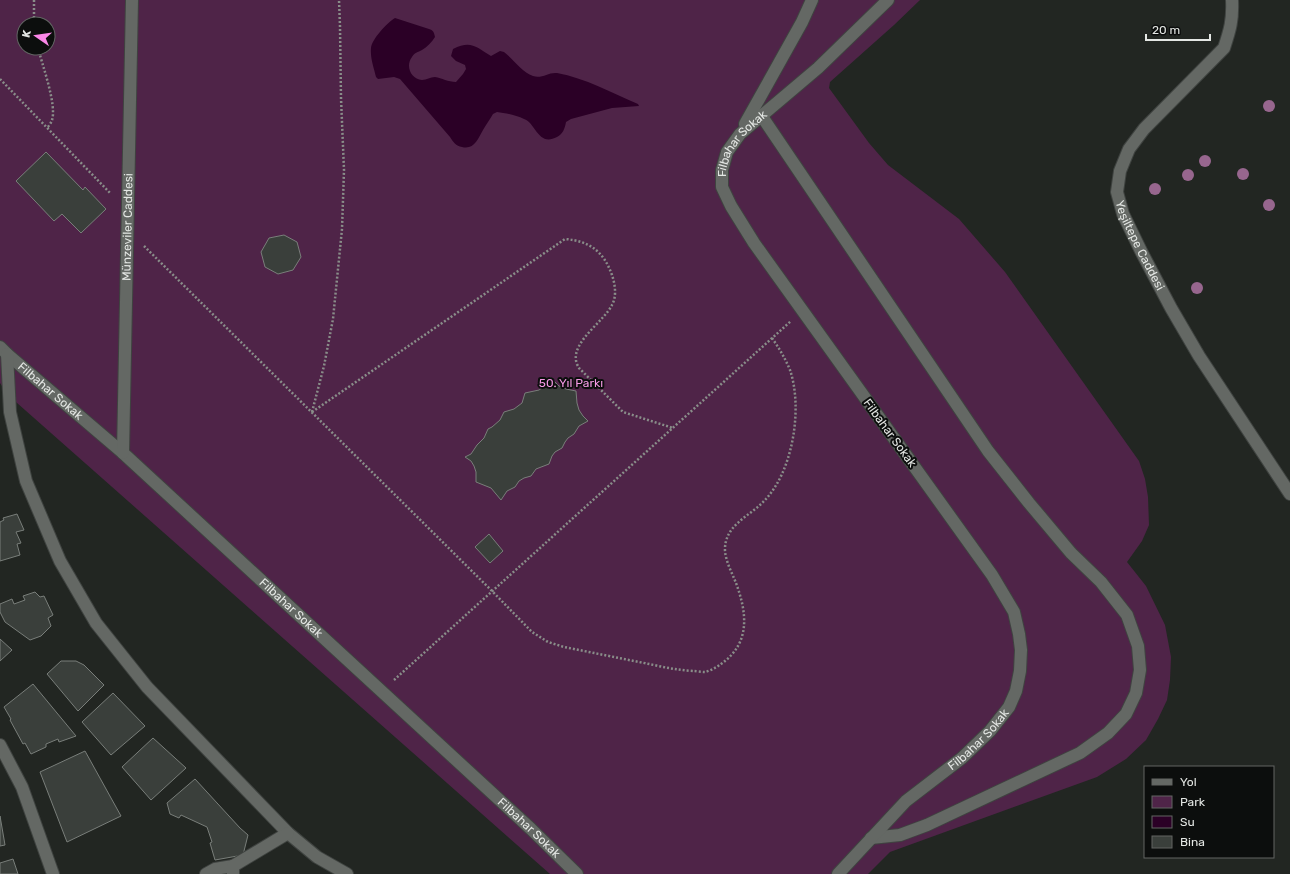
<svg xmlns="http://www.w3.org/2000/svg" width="1290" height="874" font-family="Rubik,sans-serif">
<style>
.green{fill:#4f2448;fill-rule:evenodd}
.water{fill:#2b0026}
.building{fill:#3a3f3b;stroke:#797e7a}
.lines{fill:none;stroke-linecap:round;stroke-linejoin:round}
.lane-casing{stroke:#3f4340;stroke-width:14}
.street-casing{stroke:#3f4340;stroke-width:14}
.path{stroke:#898d89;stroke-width:2.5;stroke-dasharray:2 2;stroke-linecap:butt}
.lane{stroke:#646864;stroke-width:12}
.street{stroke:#646864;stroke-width:12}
.tree{fill:#97668e}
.labels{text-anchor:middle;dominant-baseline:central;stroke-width:4;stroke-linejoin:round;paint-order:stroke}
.street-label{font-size:12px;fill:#e4e7e4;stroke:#0c0e0d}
.park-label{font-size:12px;fill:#f69ae6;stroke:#0c0e0d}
</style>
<rect width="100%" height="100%" fill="#222622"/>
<path class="green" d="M0,0H920L894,25L830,82L829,88L869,143L888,165L959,219L1005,272L1139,461L1145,479L1148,497L1149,525L1142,541L1127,562L1146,586L1165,625L1171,657L1170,680L1167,700L1158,719L1146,740L1126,759L1097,777L890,852L868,874H550L8,395L0,383ZM24,24H48V48H24Z"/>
<path class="water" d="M395,18L429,29C433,30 434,32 435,37C432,42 427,47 422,50C418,52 414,53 412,57C405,66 411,79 422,80C427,80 430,77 435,77C442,78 448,82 456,82L463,74L466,69L465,65L456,61L451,56L453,49C471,40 476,47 491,56L500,51L504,52C513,59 522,72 533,76C542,79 548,72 557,73C585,78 612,93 638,104L639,106L612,108L571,119L566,122C565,128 563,134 557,137C538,147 536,123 524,119C516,115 505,113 497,112L493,114C490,119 486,125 483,130C478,139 474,150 462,147C456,146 453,142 450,137L400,79L394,77L378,79L376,77C374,68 370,58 371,48C372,39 387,23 395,18Z"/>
<path class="building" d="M46,152L83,190L85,187L106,209L81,233L62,214L54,221L16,181Z
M284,235L297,242L301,257L293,270L278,274L265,267L261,252L269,238Z
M550,377L559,386L566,389L576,391L577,403L579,410L583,416L588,421L579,426L574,434L568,438L565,442L562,448L555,452L552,456L549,464L536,469L531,476L524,478L519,481L515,487L507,491L501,500L491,488L476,482V472L474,466L471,461L465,457L471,454L477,445L484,438L488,429L492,427L500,420L504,412L514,409L522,403L525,393L539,390L543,387Z
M17,514L24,530L16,532L21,543L17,544L20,555L0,561V522L4,520L3,518Z
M489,534L503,551L490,563L475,547Z
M35,592L40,597L44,596L53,615L48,618L51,626L41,636L30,640L5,622L0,612V604L12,599L14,604L25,600L23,596Z
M0,639L12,650L0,661Z
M61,661H76L84,665L104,685L78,711L47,674Z
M33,684L76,736L59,742L58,739L46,744V747L31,754L25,743L23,744L10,720L11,719L4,707Z
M113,693L145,726L111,755L82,722Z
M153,738L186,768L151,800L122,767Z
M85,751L121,816L67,842L40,772Z
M195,779L240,828L248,835L243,855L215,860L210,843L212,842L207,827L181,815L179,818L170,814L167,803Z
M0,816L5,845L0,846Z
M13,859L18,874H0V863Z"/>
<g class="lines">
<g class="lane-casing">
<g id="lane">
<path d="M761,115L988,451L1029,503L1071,553L1101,582L1127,615L1138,646L1140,670L1136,693L1126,714L1108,733L1080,753L927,825L900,835L871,838"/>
<path d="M745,124L802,22L812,0"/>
<path id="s1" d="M0,347L7,354L123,453L531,829L577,874"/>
<path id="s2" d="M123,453L132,0"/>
<path id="s3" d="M838,874L906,801L962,758L990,731L1009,707L1016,691L1020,671L1021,650L1019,634L1014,612L992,575L754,243L731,206L722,187V170L727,152L740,134L818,68L888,0"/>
</g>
</g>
<g class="street-casing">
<g id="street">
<path id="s4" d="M1232,0C1233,20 1230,30 1224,48L1144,129L1129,149L1120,171L1117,192L1123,214L1142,253L1171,308L1199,356L1290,494"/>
<path d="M7,354L10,412L26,481L60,561L96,623L147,687L288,833L317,857L347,874"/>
<path d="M0,745L22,787L53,874"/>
<path d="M206,874L215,869L233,866"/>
<path d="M233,874V866L288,833"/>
</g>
</g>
<path class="path" d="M34,0V24
M38,48C42,64 57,105 52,120C51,123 49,126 47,128
M0,79L111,194
M144,246L492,591L532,632L548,642L564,647C594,653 624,659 654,665C667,668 679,670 693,671C696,671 701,672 705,672C710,671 717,667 721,664C751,643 747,613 736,583C732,573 726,562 725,551C724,525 749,517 764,501C793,472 803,408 790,370C785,358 779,348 772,338
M312,412L565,239C590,241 604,252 612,275C615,284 617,296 612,305C604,321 573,341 576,360C576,363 578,366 579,368L623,412L673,428
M312,412L324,366L333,319L342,229L344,170L341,98L340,26L339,0
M394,680L791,321"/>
<use href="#lane" class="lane"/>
<use href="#street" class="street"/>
</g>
<g class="tree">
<circle cx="1269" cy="106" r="6"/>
<circle cx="1205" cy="161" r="6"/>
<circle cx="1243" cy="174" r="6"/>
<circle cx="1188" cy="175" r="6"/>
<circle cx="1155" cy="189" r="6"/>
<circle cx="1269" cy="205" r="6"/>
<circle cx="1197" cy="288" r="6"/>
</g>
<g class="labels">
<g class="street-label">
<text stroke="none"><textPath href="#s3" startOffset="904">Filbahar Sokak</textPath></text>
<text stroke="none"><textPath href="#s2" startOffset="226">Münzeviler Caddesi</textPath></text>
<text stroke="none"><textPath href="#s4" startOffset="291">Yeşiltepe Caddesi</textPath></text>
<text stroke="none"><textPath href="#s1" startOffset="67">Filbahar Sokak</textPath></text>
<text transform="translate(890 433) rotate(54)">Filbahar Sokak</text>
<text stroke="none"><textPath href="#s1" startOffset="391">Filbahar Sokak</textPath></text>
<text stroke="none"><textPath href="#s3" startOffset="195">Filbahar Sokak</textPath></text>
<text stroke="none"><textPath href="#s1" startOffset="715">Filbahar Sokak</textPath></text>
</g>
<g class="park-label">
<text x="571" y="383">50. Yıl Parkı</text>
</g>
</g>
<rect x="1144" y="766" width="130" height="92" fill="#0c0e0d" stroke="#626563"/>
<rect x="1152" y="779" width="20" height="6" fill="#646864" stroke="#626563"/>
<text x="1180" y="786" font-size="12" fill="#e4e7e4">Yol</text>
<rect x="1152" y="796" width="20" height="12" fill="#4f2448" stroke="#626563"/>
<text x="1180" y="806" font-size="12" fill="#e4e7e4">Park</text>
<rect x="1152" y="816" width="20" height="12" fill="#2b0026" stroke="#626563"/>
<text x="1180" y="826" font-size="12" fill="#e4e7e4">Su</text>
<rect x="1152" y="836" width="20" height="12" fill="#3a3f3b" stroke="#626563"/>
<text x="1180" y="846" font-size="12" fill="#e4e7e4">Bina</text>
<g transform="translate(36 36) rotate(283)"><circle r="19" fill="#0c0e0d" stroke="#626563"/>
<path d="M0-3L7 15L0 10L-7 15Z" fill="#fa87e7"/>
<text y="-6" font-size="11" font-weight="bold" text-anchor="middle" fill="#e4e7e4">K</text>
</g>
<path d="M1146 34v6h64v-6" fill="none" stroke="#e4e7e4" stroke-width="2"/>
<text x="1152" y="34" font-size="12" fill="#e4e7e4" stroke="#0c0e0d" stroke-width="3" paint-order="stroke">20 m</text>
</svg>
